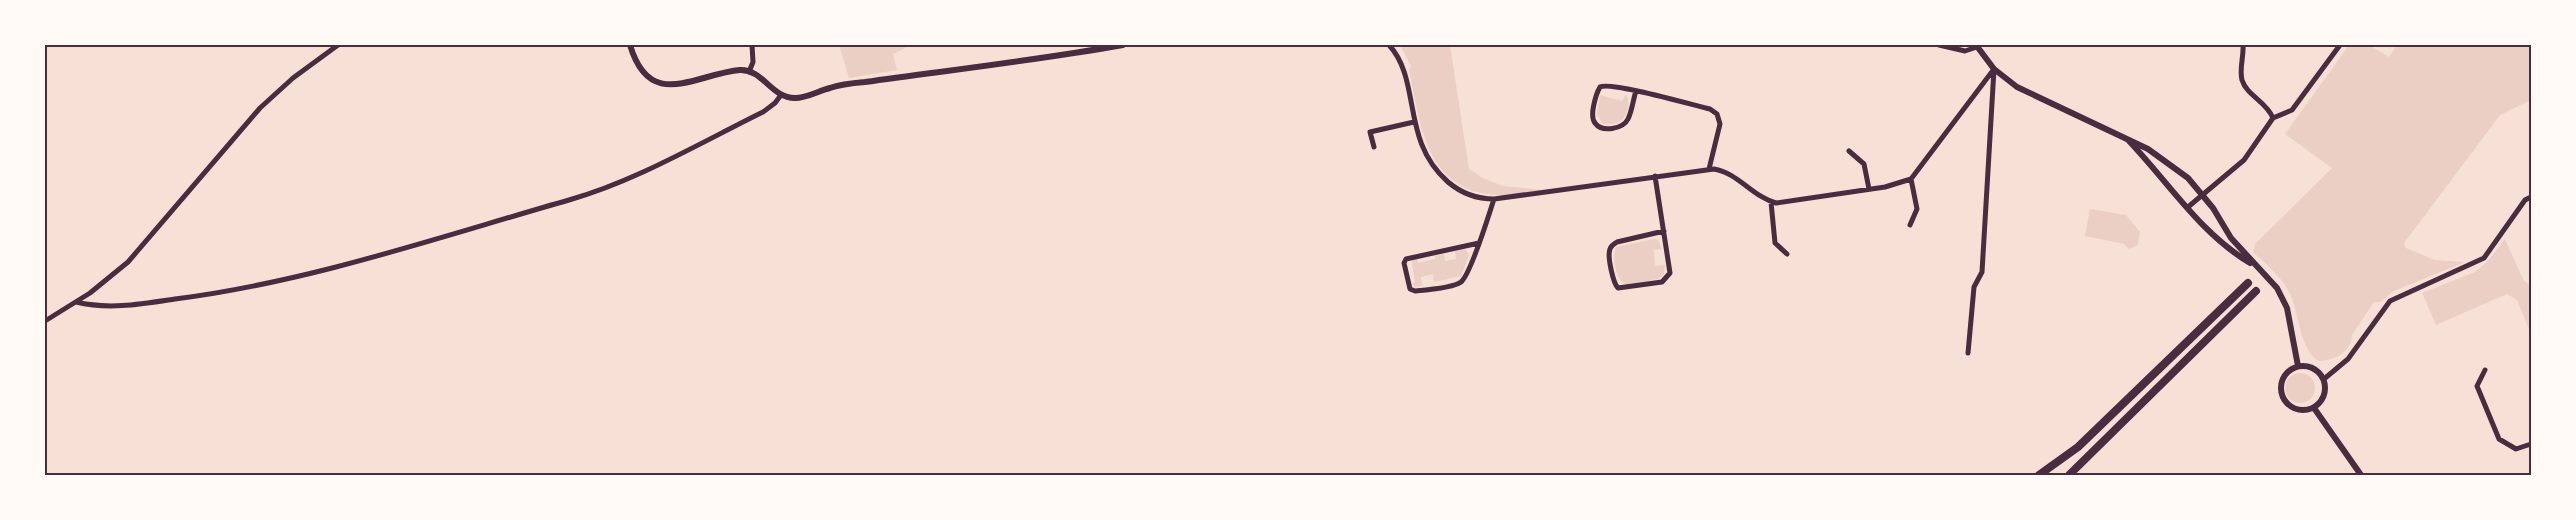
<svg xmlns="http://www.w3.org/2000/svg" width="2576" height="520" font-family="Lato,sans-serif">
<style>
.green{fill:#ebcfc5}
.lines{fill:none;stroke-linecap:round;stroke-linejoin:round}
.minor{stroke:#4a2c40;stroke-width:5}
.tertiary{stroke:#4a2c40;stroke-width:6}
.trunk{stroke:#4a2c40;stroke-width:8}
.neatline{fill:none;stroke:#4a2c40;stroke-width:2}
</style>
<rect width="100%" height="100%" fill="#f7e1d7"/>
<path class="green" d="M839,45H912L893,54L897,70L849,78Z
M1400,45H1450L1469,169L1483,178L1503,186L1543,190C1528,192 1512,196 1497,195C1425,191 1421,125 1409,70L1411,66Z
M2349,45H2369L2389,57L2397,45H2531V100L2500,115L2404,243L2406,248L2435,260L2465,262L2394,291L2380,302H2374L2352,335C2352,352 2333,361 2319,361C2300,352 2299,312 2290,294C2281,276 2267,265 2253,252L2255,244L2332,168L2285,134Z
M1626,94C1634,111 1622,127 1603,124L1597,114L1600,95L1622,101Z
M2090,209L2126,215L2140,232L2138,245L2129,249L2124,244L2085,236Z
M1654,239L1658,240L1662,249L1654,250L1655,266L1665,265L1664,274L1658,279L1626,285C1615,279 1612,258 1616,247Z
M2505,239L2524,281L2531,285V334L2517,300L2507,294L2436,325L2422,293L2475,272L2487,262Z
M1465,249L1469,255L1461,276L1434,282L1433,274L1421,277L1422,286L1415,287L1412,283L1415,282L1412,262L1413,259H1417L1418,263L1435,259V256L1444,254L1445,261L1456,259L1455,251Z
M2285 388a15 15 0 1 1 30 0a15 15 0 1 1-30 0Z"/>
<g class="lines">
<path class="minor" d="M1389,45C1422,81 1400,140 1448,182C1461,193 1477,199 1494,199L1714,169C1738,173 1753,197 1776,203L1885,187L1911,179L1994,69
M1939,45L1965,51L1977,47
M2243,45C2244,56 2239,69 2242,80C2247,96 2266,101 2273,118
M749,72L753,62L752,45
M1636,91C1633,100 1632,111 1628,119C1623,129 1602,133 1595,123C1589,116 1596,94 1600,87C1610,81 1693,105 1710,109L1717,114L1720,124L1709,169
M1374,147L1370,132L1414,122
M1849,151L1864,164L1869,189
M1655,176L1670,273L1662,282L1618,288C1613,283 1607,256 1610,249C1611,245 1614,244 1617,242L1664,231
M1771,202L1775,243L1787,254
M2188,207L2244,160L2273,118L2292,110L2340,45
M1910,225L1917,209L1911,179
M1479,243L1406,259L1404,263L1410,289L1415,291C1426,290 1453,288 1461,282C1471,274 1489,214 1494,199
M76,302C109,310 142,304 175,299C309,282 439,237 569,200C636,181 700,143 763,112L775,103L781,95
M45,321L90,293L128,262L260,108L293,78L338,45
M1968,353L1974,287L1982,272L1994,69
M2485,370L2477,386L2499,439L2516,449L2531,444
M2324,379L2348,359L2390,301L2484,258L2525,200L2531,197"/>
<path class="tertiary" d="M630,45C650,112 695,74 740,70C763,69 771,98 795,98C807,98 818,91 830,88C841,84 853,83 865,82C951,70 1038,60 1123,45
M1976,45L1994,69L2017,87L2148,149L2188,178L2213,208L2231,238L2277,288L2287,308L2298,366
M2129,141C2169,183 2200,233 2250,263
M2281 388a22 22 0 1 1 44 0a22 22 0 1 1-44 0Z
M2314,408L2361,475"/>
<path class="trunk" d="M2039,475L2078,447L2248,283
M2069,475L2256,291"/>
</g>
<rect width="2576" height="520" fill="none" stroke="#fffaf5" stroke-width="93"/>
<rect x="46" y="46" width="2484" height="428" class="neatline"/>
</svg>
